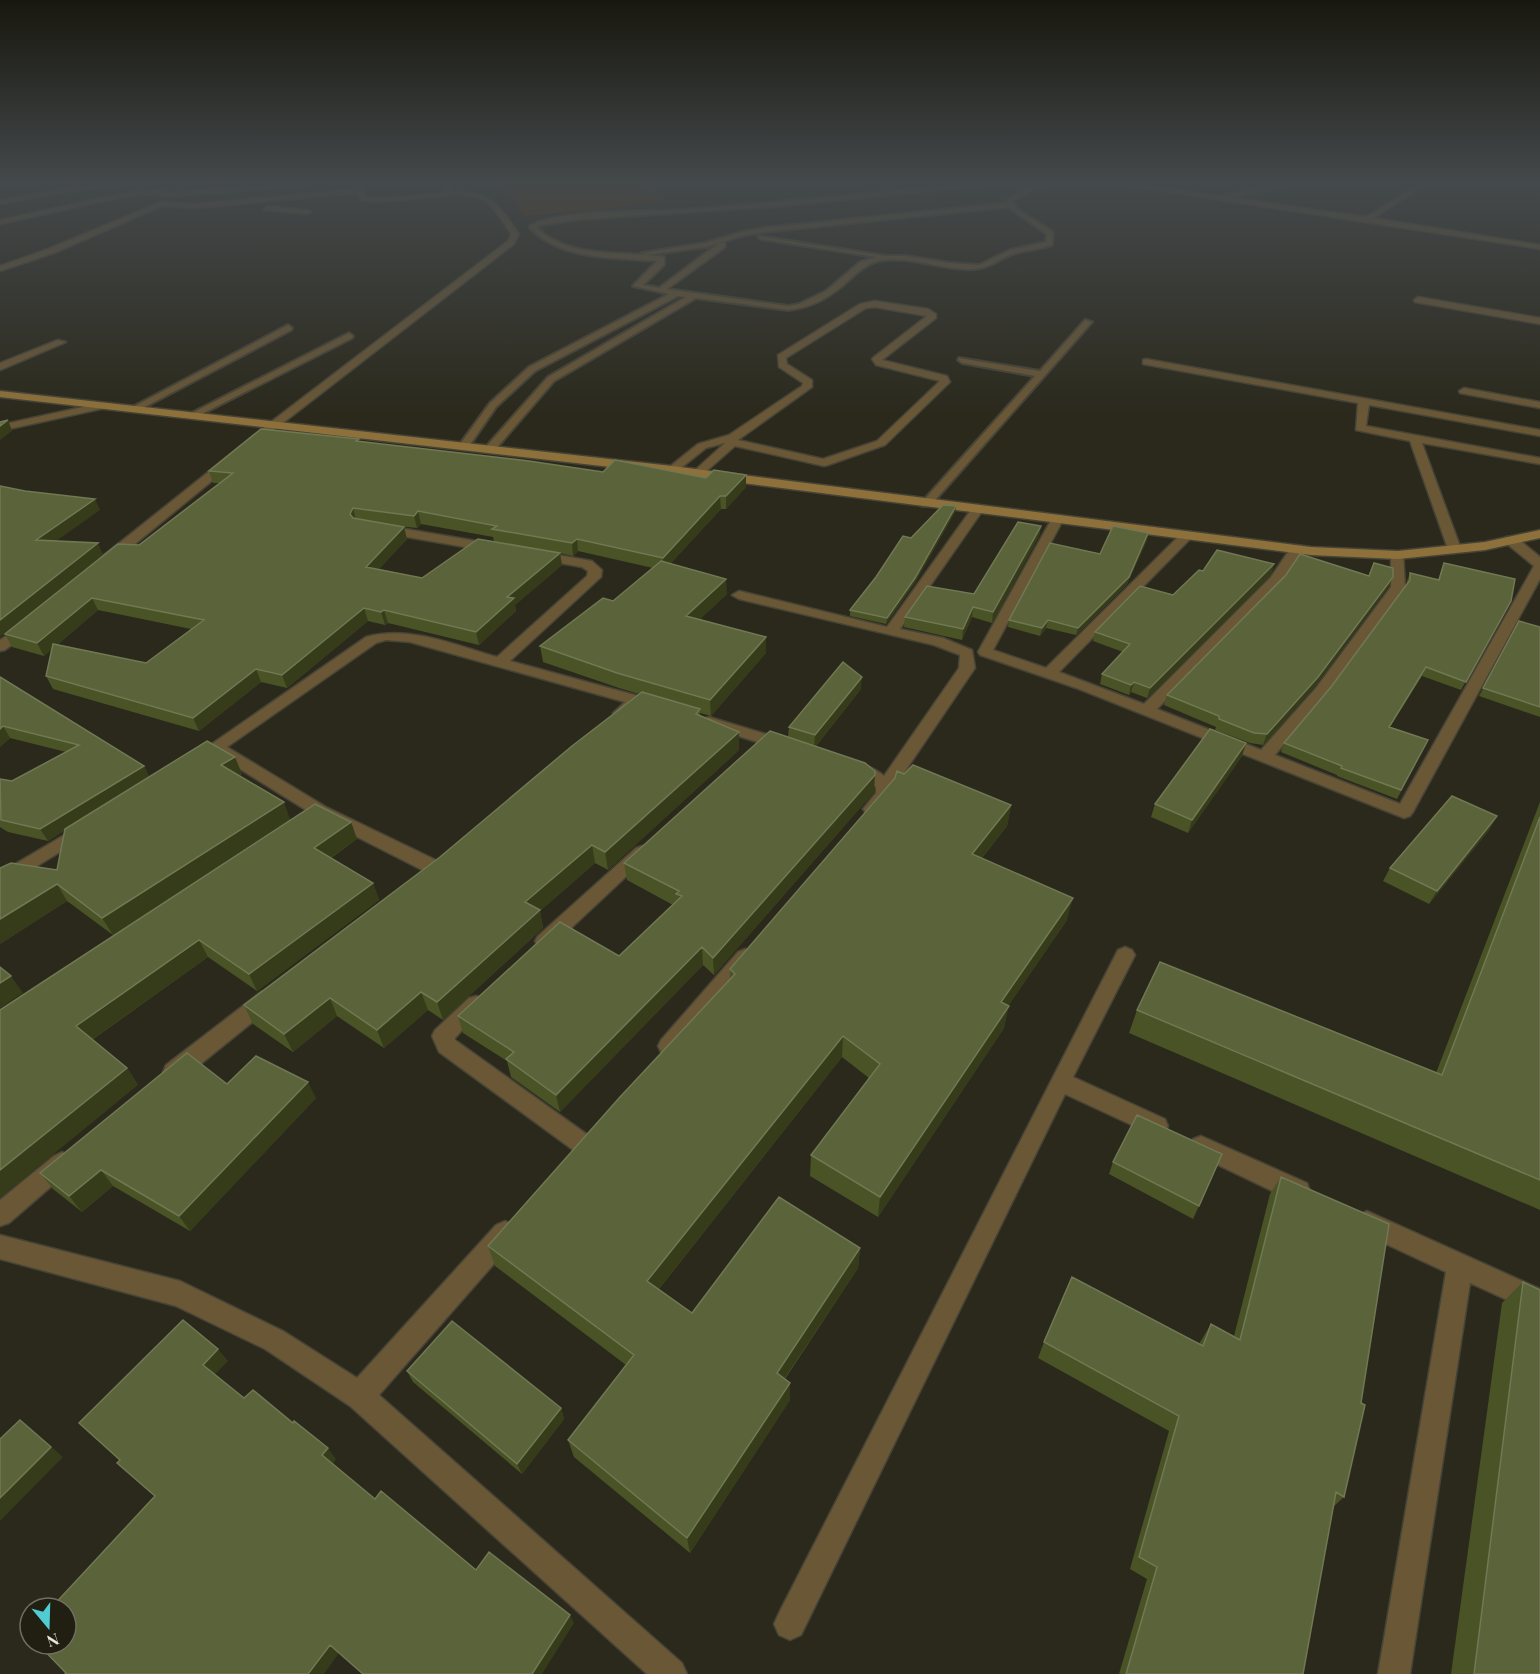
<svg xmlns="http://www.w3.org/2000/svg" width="1540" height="1674" font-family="'Playfair Display',serif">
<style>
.green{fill:#582f00}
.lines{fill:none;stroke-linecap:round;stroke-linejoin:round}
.lane-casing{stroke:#464437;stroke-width:4}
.street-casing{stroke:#464437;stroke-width:3}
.secondary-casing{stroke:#464437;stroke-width:3}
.path{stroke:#6b6a5e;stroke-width:1.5;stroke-dasharray:2 1.5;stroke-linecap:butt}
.lane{fill:#695736;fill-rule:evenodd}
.street{fill:#695736;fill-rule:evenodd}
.secondary{fill:#8e713a;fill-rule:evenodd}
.wall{fill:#495326;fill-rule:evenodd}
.shaded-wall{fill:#363c1a}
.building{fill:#5a633a;stroke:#717854;stroke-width:1.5}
</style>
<rect width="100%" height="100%" fill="#2b291c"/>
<path class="green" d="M499,181H642L664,203L525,216Z"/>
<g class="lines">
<g class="lane-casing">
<path id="lane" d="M1003,181H1025L780,206L581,219L541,225L536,227C569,260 622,250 664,257V265L643,285L659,288L719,243H725V247L667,289L788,306L799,304L826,291L860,262L876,257L760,239L758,236L886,256H906L950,263L979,265L1010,250L1046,242L1047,234L1008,207L764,232L745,235L706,247L646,255L642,253L705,243L742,232L764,228L1007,203L1008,199L1031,186L1060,181L1035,188L1013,201L1017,209L1053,232L1052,245C1040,249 1028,250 1016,253C996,259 989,271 965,269C936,268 907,255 878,261C863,265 853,277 841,287C825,300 809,308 788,310L696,298L554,381L493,452H485V448L548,377L686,297L678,296L535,371L496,407L467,449L458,447L490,403L529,367L669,294L633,286L657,261C615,257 562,261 530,228V226C560,209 646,212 684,210C790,202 897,190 1003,181Z
M1283,183L1285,186L1222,199L1219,197Z
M1085,320L1092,322L930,506H922V502L1035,376L962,363L958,360L959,358L1040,371Z
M288,325L292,328L291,330L137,411L129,409Z
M349,333L353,336L352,338L196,417L188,415Z"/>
</g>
<g class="street-casing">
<path id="street" d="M132,181L134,184L72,191L0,204V200L72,187Z
M442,181H448L453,192C491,190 499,206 519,234L514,244L279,426L113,562H103L101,559L103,556L271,422L508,241L511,234C504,223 496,209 485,201C463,186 392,207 361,200L358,193L195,208L162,206L54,253L0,271V266L48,249L161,202L195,204L357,189L356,183L359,181L362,183L366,197L375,199L443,193L447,190Z
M1097,181H1113L1366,217L1424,181H1431L1374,218L1540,245V249Z
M313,182L311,185L163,197L160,195L162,193L119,198L0,224V220L119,194L163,189L166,191L164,193Z
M267,206L307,210L311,212L307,214L264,210Z
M1418,297L1540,318V324L1415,302L1414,300Z
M875,301L928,309L936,314V318L882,360L947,376L950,382L885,445L828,465L824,466L735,446L701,476H693V472L725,443L706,448L676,472H668V468L698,444L729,435L802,386L803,383L779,367L778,355L860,304ZM875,307L927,316L874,357L872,359L876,365L940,381L877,441L823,459L738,440L812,387V380L787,364L786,358L866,308Z
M58,340L66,342L0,370V363Z
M1146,359L1540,430V436L1369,405L1366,426L1540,458V464L1422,443L1461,549L1454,553L1449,552L1410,441L1356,430L1358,403L1143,364V360Z
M1464,388L1540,402V408L1460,393L1459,391Z
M101,403L106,406L105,408L0,431V425Z
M977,506L983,510L900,629L943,638L972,650L975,668L893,789L894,794L878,813H866L863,809L876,793V787C866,778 849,775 844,768L846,764C858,761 875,768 884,776L959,668L960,655L934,645L739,599L732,595L739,591L887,627L973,507Z
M1057,516L1063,520L993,650L1046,668L1182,533L1187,532L1193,536L1059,672L1144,704L1271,577L1292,546H1302L1304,549L1281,583L1157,709L1261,750L1316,688L1391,587V555L1393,552H1403L1405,587L1326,694L1275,755L1400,804L1534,566L1506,543L1505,540L1506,537H1516L1540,557V579L1413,812L1410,816L1404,818L1079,689L980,655L978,652L1051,520Z
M382,525L494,544L501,548L494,552L378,532L376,529L378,526Z
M536,551L592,561L602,570L601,577L510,661L642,697L644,700L627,716H615L613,713L625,702L410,642L386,640L376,643L227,747L326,807L444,864L446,869L444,874L437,876L430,874L314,815L216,754L198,764L192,763L190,759L366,637C410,625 454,645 497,657L587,576L588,571L582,567L531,558L529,555L531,552Z
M27,622L32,623L34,626L32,629L5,650L0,651V640Z
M709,717L789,741L791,745L783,750L703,725L701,722L703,719Z
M83,824L89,826L92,830L89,834L0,889V873Z
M642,846L648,848L651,852L648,856L552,946L545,948L538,946L535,941L538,936L636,848Z
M1125,947L1132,950L1135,955L1073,1077L1165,1119L1168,1126L1165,1133L1157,1136L1149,1133L1065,1094L801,1635L790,1640L779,1635L774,1624L779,1613L1118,950Z
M745,949L752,952L755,957L752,962L677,1052L669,1055L661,1052L658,1046L661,1040L738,952Z
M268,990L275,992L278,998L275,1004L182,1079L174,1081L166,1079L163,1072L166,1065L261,992Z
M476,996L483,998L486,1004L455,1038V1040L592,1138L596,1145L592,1152L584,1155L576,1152L439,1052L432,1036L435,1030L469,998Z
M1201,1136L1307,1183L1310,1191L1307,1199L1298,1202L1289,1199L1193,1153L1189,1146L1193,1139Z
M62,1152L70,1156L74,1163L70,1170L9,1223L0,1226V1200L54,1156Z
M1367,1211L1540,1289V1315L1470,1283L1410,1674H1378L1446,1272L1358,1231L1355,1223L1358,1215Z
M505,1221L514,1225L517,1233L514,1241L379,1395L682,1663L687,1674H647L350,1406L265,1349L176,1306L0,1259V1235L180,1281L283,1331L357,1378L496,1225Z"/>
</g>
<g class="secondary-casing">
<path id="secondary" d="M0,391L672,466L1311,547L1398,551L1485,542L1540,530V538L1485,550L1398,559L1311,555L672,474L0,397Z"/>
</g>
<path class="path" d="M642,181L655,194"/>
<use href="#lane" class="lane"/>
<use href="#street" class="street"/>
<use href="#secondary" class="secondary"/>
</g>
<path class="wall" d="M359,439V441L603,472L746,487L726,509H721L670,564L727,594L700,619L766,637V653L711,716L700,713V715L739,750L608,870L595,863L540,911L543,928L443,1020L428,1010L384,1048L337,1016L293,1052L253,1024L244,1005L440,857L639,694L619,688L543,662L540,646L613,601L653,568L578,551L573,556L560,553L562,565L515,605L516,611L479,645L388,623L385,625L368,621L287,688L261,682L199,731L53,689L46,676L52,649L44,656L12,647L5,634L139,545L219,483H213L209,471ZM421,524L493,537L494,542L422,578L379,569L407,539L399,526L417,528ZM98,610L191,629L146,663L57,645Z
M956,506L955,512L914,584L886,624L850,616V610L876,577L911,538Z
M1041,526L1039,536L992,623L972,617L962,640L904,627L905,617L974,594Z
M1148,533L1147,540L1127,584L1076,635L1046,628L1040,636L1008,627L1009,620Z
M1444,563L1511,601L1461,690L1422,676L1390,727L1428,740L1397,799L1337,776V775L1281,752L1284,743L1331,687L1407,585V581L1410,573L1438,580Z
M1274,564L1271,574L1147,698L1131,692L1129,695L1100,684L1102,674L1123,652L1093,641L1095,632L1173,595L1203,571Z
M1369,576L1393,577L1389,586L1314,687L1263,745L1250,743L1215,730L1216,727L1164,705L1167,695Z
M1519,621L1540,627V717L1479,696Z
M0,677L144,766L149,777L242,774L239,776L290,819L113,935L67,901L0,944L57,870L65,830L48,841L8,832L0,827V779L12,781L66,752L10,738L0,747Z
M861,689L816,746L874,792L714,975L703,965L560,1112L511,1077L507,1061L463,1033L458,1016L619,956L673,905L627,880L624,863L788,737L789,727Z
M1246,743L1242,756L1188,833L1151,817L1155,804Z
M904,774L1011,805L1007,826L982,858L1067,920L1008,1006L1004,1028L878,1217L810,1176L811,1155L869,1078L842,1057L659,1289L692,1313L860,1248L858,1268L785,1379L790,1400L690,1553L574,1457L568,1440L626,1365L495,1266L488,1246L730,979V969Z
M1540,802V1210L1129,1033L1137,1010L1436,1073Z
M351,822L357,839L331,858L373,883L379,900L257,991L208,957L92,1040L127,1068L138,1085L0,1010Z
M1490,829L1429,904L1383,881L1390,868Z
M227,1084L316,1098L190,1231L113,1186L82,1212L53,1189L40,1173Z
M1113,1162L1199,1206L1193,1219L1109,1174Z
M1281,1177L1344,1497L1333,1507L1303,1674H1119L1147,1579L1130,1569L1169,1431L1038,1358L1044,1342L1199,1344L1211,1324L1234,1336L1270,1194Z
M1523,1282L1540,1674H1451L1502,1303Z
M407,1371L561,1408L564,1419L522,1474L413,1382Z"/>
<path class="shaded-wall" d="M8,420L12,431L0,440V426Z
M746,475V487L726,509V496Z
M720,496L721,509L664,571L663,558Z
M95,499L100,510L42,551L36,540Z
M956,506L955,512L914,584L886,624L887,618Z
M353,508L356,520L353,526L350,514Z
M418,511L421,524L417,528L414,516Z
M1041,526L1039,536L992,623L993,612Z
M404,527L407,539L370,579L366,567Z
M1148,533L1147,540L1127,584L1076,635L1078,628Z
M577,539L578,551L573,556L572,543Z
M98,543L103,555L0,637V620Z
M560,553L562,565L515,605L516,611L479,645L476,632L507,597Z
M1274,564L1271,574L1147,698L1150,688Z
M1393,577L1389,586L1314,687L1263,745L1267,734Z
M726,579L727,594L687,631L686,616Z
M92,598L98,610L44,656L37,643Z
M973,607L972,617L962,640L963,629Z
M364,608L368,621L287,688L282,675Z
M384,610L388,623L385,625L381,612Z
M1048,620L1046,628L1040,636L1042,628Z
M766,637V653L711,716L710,700Z
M1426,667L1422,676L1385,735L1389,727Z
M256,669L261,682L199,731L193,718Z
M862,677L861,689L814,748L815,735Z
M1134,682L1131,692L1129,695L1131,685Z
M3,726L10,738L0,747V729Z
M739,732V750L608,870L605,852Z
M1246,743L1242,756L1188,833L1192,820Z
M235,757L242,774L228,782L221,765Z
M144,766L150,778L48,841L40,829Z
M875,775L874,792L714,975L713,958Z
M284,802L290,819L113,935L102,918Z
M1011,805L1007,826L968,875L972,854Z
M1497,816L1490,829L1429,904L1437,891Z
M351,822L357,839L320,865L314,848Z
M592,845L595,863L540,911L543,928L443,1020L437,1002L525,902Z
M373,883L379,900L257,991L249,974Z
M57,884L67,901L0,944V919Z
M1073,898L1067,920L996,1024L1001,1002Z
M199,940L208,957L87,1043L76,1026Z
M702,947L703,965L560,1112L556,1095Z
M11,976L23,993L0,1008V983Z
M421,992L428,1010L384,1048L377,1030Z
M330,998L337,1016L293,1052L284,1034Z
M1009,1006L1004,1028L878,1217L880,1197Z
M843,1036L842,1057L650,1300L647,1281Z
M127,1068L138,1085L0,1198V1170Z
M308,1082L316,1098L190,1231L179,1216Z
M101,1170L113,1186L82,1212L69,1196Z
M860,1248L858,1268L776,1391L777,1373Z
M218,1349L228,1361L212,1377L203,1365Z
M790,1383V1400L690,1553L687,1538Z
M561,1408L564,1419L522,1474L517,1464Z
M20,1420L63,1457L0,1521V1498Z
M328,1448L336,1459L331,1466L322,1455Z
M570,1615L574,1623L542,1674H532Z
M330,1645L339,1653L324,1674H308Z"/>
<path class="building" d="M8,420L0,426V422Z
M261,429L359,439L356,441L529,461L603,472L615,460L706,478L714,470L746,475L726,496H720L663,558L577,539L572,543L492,529L497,526L418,511L414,516L353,508L350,514L353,518L404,527L366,567L422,578L478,539L560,553L507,597L514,598L476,632L384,610L381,612L364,608L282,675L256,669L193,718L46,676L53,644L146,663L204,620L92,598L37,643L5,634L118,544L139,545L233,473L209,471Z
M0,486L25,491L95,499L36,540L98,543L0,620Z
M943,505L956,506L915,578L887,618L850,610L876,577L903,536L911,538Z
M1018,522L1041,526L993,612L973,607L963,629L905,617L927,586L974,594Z
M1113,526L1148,533L1129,577L1078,628L1048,620L1042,628L1009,620L1050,543L1100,554Z
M1217,550L1274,564L1150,688L1134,682L1131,685L1102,674L1130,644L1095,632L1140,586L1173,595L1199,570L1203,571Z
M1300,554L1369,576L1374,563L1393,568V577L1318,677L1267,734L1254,733L1219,719V716L1167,695L1286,575Z
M661,561L726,579L686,616L766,637L710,700L617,673L540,646L603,598L613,601Z
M1444,563L1515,579L1511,601L1466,682L1426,667L1389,727L1428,740L1401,790L1341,768L1342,766L1284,743L1331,687L1410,580V573L1439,580Z
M1519,621L1540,627V707L1483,688Z
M843,662L862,677L815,735L789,727Z
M0,677L144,766L40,829L1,820L0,779L12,781L79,745L3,726L0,729Z
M642,692L700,709L696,714L739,732L605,852L592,845L525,902L540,910L437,1002L421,992L377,1030L330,998L284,1034L244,1005L440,857L572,746Z
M1210,729L1246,743L1192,820L1155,804Z
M770,731L865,763L875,771V775L713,958L702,947L556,1095L506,1059L514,1052L458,1016L560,922L619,956L682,896L676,894L679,891L624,863Z
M207,741L235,757L221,765L284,802L102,918L57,884L0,919V868L11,863L57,870L65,829Z
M913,765L1011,805L972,854L1073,898L1001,1002L1009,1006L880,1197L811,1155L880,1064L843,1036L647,1281L692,1313L779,1197L860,1248L777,1373L790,1383L687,1538L568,1440L634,1355L488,1246L620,1097L735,974L730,969L895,778L897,771L904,774Z
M1452,796L1497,816L1437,891L1390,868Z
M315,804L351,822L314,848L373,883L249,974L199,940L76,1026L127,1068L0,1170V1010Z
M1540,817V1180L1137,1010L1160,962L1442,1075Z
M0,967L11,976L0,983Z
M187,1053L227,1084L256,1056L308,1082L179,1216L101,1170L69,1196L40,1173Z
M1137,1115L1222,1154L1199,1206L1113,1162Z
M1281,1177L1389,1224L1361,1403L1365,1405L1344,1497L1336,1492L1303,1674H1126L1157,1567L1139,1557L1179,1416L1044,1342L1072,1277L1203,1346L1211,1324L1240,1340Z
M1523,1282L1540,1290V1674H1474Z
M183,1320L218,1349L203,1365L244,1398L253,1390L293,1423L294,1421L328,1448L322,1455L375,1499L381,1491L476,1570L489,1552L570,1615L532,1674H363L330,1645L308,1674H65L66,1673L38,1644H66V1608H51L155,1496L117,1463L120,1460L79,1423Z
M452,1321L561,1408L517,1464L407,1371Z
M20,1420L51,1447L0,1498V1439Z"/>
<linearGradient id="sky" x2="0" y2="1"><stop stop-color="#18170f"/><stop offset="0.44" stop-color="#44494b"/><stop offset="1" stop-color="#44494b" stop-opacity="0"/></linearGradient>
<rect width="1540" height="415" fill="url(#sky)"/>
<g transform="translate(48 1626) rotate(161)"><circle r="28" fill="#211f12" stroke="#716f64" stroke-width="1.5"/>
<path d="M0-4.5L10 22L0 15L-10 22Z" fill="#51ccd3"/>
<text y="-9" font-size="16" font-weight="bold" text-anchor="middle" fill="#e9e8df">N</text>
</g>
</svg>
